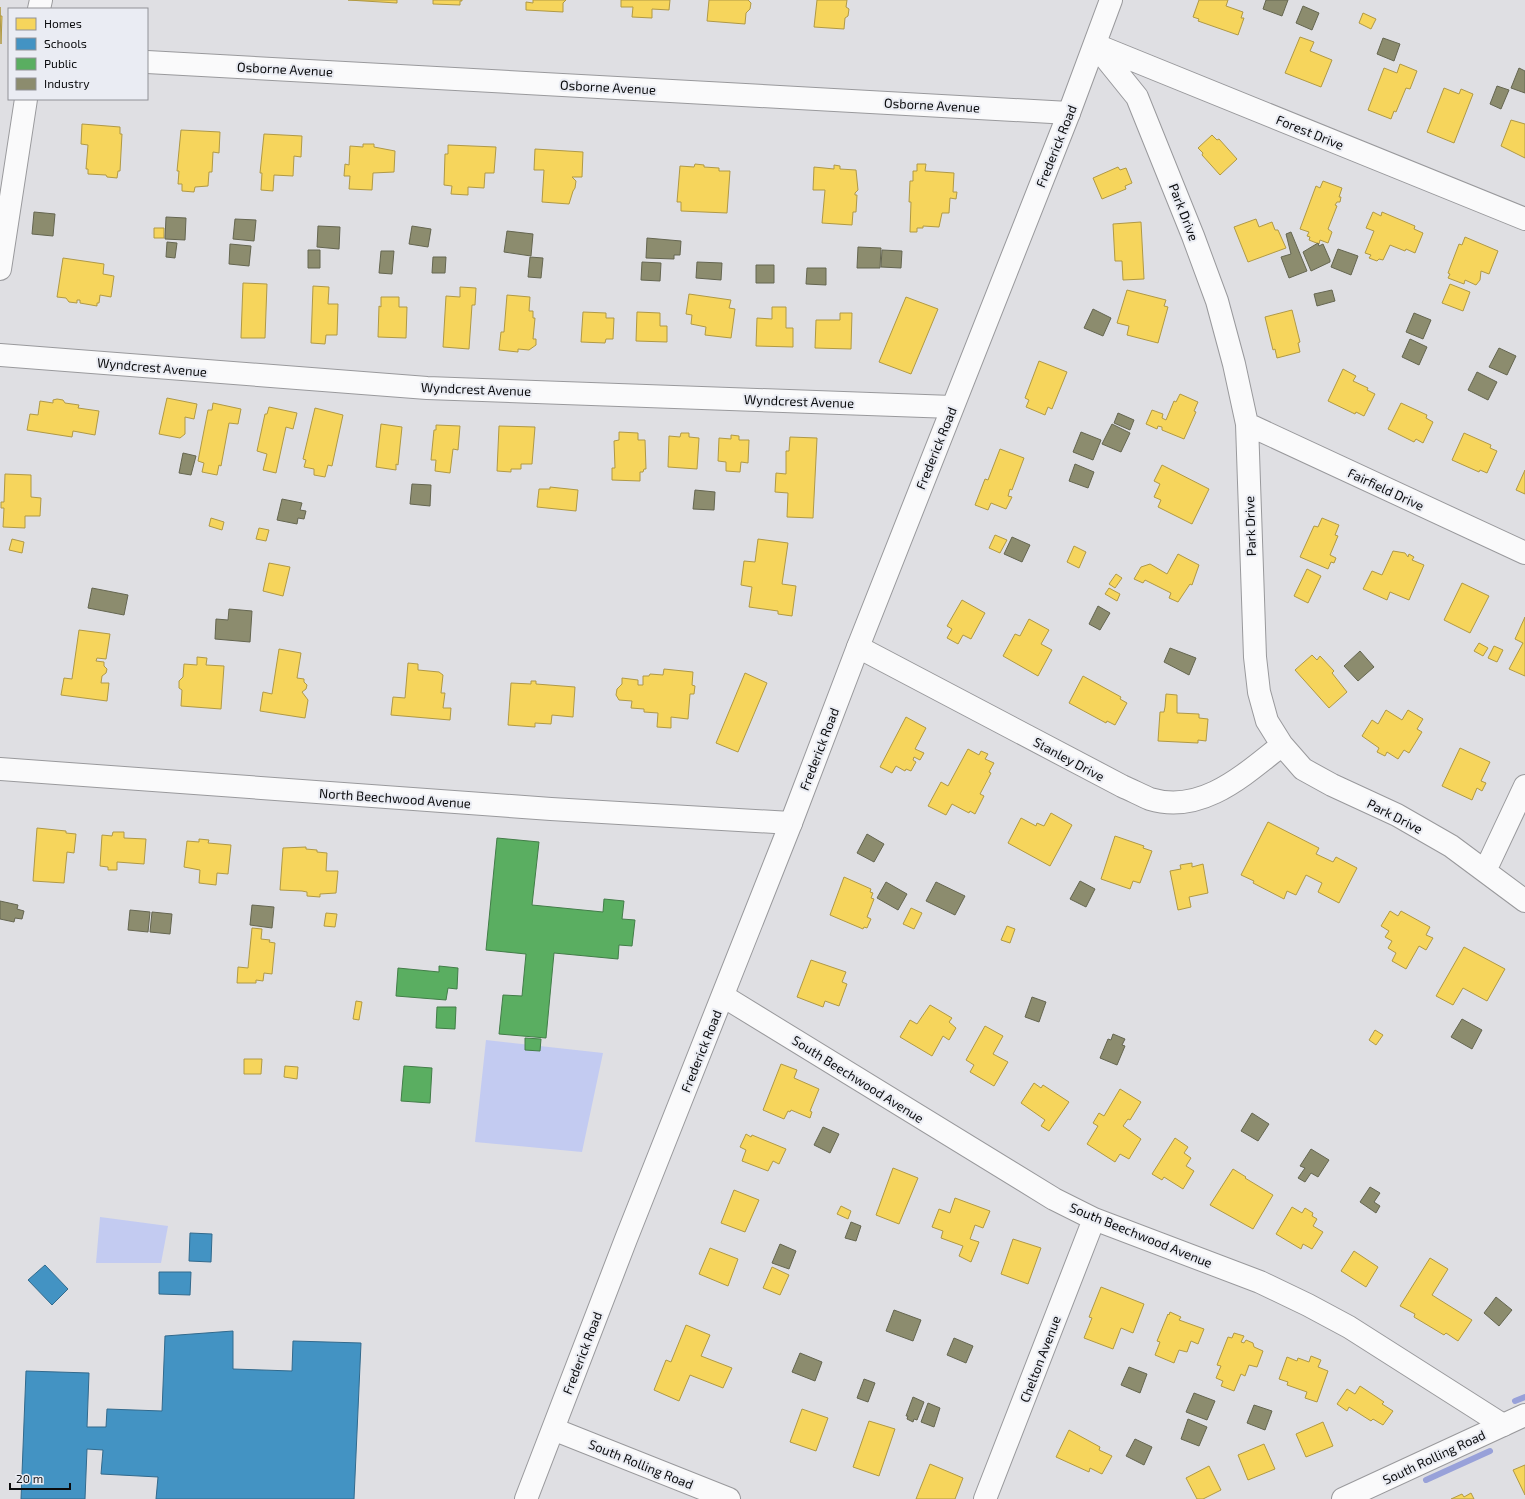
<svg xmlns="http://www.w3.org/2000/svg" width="1525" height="1499" font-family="'Exo 2',sans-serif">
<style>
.green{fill:#c3cbf1}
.homes{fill:#f6d55c;stroke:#b09945}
.schools{fill:#4393c3;stroke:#326a8d}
.public{fill:#5aae61;stroke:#427d48}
.industry{fill:#8c8c6e;stroke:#656651}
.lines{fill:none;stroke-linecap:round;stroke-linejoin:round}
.stream{stroke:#98a1d9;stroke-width:6}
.minor-casing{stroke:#99999c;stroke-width:24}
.major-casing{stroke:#99999c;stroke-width:24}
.minor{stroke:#fafafb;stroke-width:22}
.major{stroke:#fafafb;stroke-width:22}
.labels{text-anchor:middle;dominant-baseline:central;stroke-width:4;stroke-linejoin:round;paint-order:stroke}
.street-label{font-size:13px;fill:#0b0c0e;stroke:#eaecf3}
</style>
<rect width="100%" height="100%" fill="#dfdfe3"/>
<path class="green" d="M486,1040L603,1053L582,1152L475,1142Z
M100,1217L168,1226L161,1263H96Z"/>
<path class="homes" d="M348,0H397V3Z
M433,0H462V1H460V5L433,4Z
M533,0H566L563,3V12L526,10V2L533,3Z
M621,0H670L669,10L652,9V18L632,17L633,7H621Z
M709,0H748L751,3L750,9L746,13L745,24L707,21Z
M817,0H847L846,7L849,9L848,16L845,18L844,29L814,27Z
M1199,0H1228L1226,6L1243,12L1241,18H1244L1238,35L1198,21L1199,19L1193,17Z
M0,7V16H2L1,44Z
M1363,13L1376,19L1371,29L1359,23Z
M1300,37L1314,42L1310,51L1332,60L1321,87L1285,73Z
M1400,64L1417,71L1410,89L1406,88L1396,112L1394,111L1391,119L1368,110L1384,68L1397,73Z
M1444,88L1459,94L1461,89L1473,94L1454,143L1427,132Z
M1511,120L1525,124V158L1501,146Z
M82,124L120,127V134H122L120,171H118L117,178L107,177L106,175L88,174V169H86L88,145L81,144Z
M181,130L220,132L219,153L213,152L212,172H209L208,186L195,187L194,192L182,191V184H178L179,171H177Z
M264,134L302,136L301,157L294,156L293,176L274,175L273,191L261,190L262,173H260Z
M1212,135L1217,140L1219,139L1237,159L1220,175L1202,155L1203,153L1198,148Z
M363,144H374V147L395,151L394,172L373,173L372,190L349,189L350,176H344L345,164L349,165L350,146L363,147Z
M448,145L496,147L494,173H485L484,188L468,187V195L451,194L452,186L444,185L445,154H448Z
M535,149L583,152L582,177H572L576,181L575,188L573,191L569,204L542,202L544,170H534Z
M695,164L704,165V167L719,168V171H730L727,213L681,211V202H677L680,166L694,167Z
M917,164H926L925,171L954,173L953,192H957L956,199L950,198L949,213H942L939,227L923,226V228H917V232H910L911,202H909L910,181H913V171H917Z
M834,165L840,166V169L856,170L858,190L855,193V195H857L856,212H853L852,225L822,223L825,190H813L814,167L834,169Z
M1118,167L1120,170L1126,168L1132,183L1125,186L1126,189L1102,199L1093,178Z
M1323,181L1342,188L1339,197H1341L1340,202H1337L1335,205L1337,206L1328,229L1332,232L1328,243L1320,240L1319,244L1309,240L1310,237L1307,236L1309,232L1300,229L1316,186L1320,188Z
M1373,212L1381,216L1382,212L1415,226L1414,229L1423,233L1415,253L1406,249L1405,251L1390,245L1383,260L1379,259L1377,261L1369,258L1371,255L1365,253L1374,231L1366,228Z
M1256,219L1259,227L1272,222L1275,230H1278L1286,248L1248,262L1234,227Z
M1141,222L1144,279L1123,280L1122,261H1115L1113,224Z
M154,228H164V238H154Z
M1465,237L1498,251L1489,274L1481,271L1480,280L1476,285L1465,280L1464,284L1448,278L1450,274L1448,273L1459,244L1462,245Z
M63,258L104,264L103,274L114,276L111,297L100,295L99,303H97V306L80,303V300H77V303L69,302L66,298L57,297Z
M243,283L267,284L265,338H241Z
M1450,284L1470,292L1463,311L1442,303Z
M313,286L329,287L328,304H338L337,335H326L325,344L311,343Z
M460,287L476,288L475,305H472L469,349L443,347L446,296L460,297Z
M1127,290L1166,300L1164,306L1168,307L1158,343L1127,335L1129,326L1117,323Z
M689,294L731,300L729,308L735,309L731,338L705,335L706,327L691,324L692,315L686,314Z
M507,295L530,297L529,311H533V318H535L533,339H536V345L529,350L518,349V352L499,350L501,332H504Z
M381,297H399V307H407L406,338L378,337L379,306L381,307Z
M906,297L938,309L911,374L879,362Z
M772,307H786V328H793V347L756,346L757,318L772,319Z
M1292,310L1300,342L1298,343L1300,352L1277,358L1275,349L1273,350L1265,317Z
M583,312L606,313V318H614L613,339H606L605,343L581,342Z
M637,312L660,313V326H667V342L636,341Z
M840,313H852L851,349L815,348L816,320H840Z
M1039,361L1067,372L1052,409L1048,407L1045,415L1026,407L1029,400L1025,398Z
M1343,369L1356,376L1353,381L1368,388L1367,390L1375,394L1364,416L1356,412L1355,414L1328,401Z
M1180,394L1198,402L1194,411L1196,412L1184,439L1162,430V427L1158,426L1157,429L1146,424L1152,410L1163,414L1162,418L1166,420L1174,401L1176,402Z
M167,398L197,404L194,419L185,417V434L180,438L159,434Z
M57,399L63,400L65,403L79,405L78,408L99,411L95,435L73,431L72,437L27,430L30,414L38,415L40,401L53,403V400Z
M213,403L241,409L238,424L229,423L221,466L219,465L217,475L202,472L204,463L198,461L208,410H212Z
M1401,403L1427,415L1426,418L1433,422L1423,443L1416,439L1414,442L1388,429Z
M269,407L297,413L293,429L286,427L276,473L263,470L267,454L257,451L265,414H267Z
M315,408L343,415L332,466L328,465L325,477L314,475V469L304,467L306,460L303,459Z
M381,424L402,427L398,465L396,464V470L376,467Z
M436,425L460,426L458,450L453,449L450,473L435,471L436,460H431L434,430H436Z
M499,426L535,427L532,464H521V469H511V472L497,471Z
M619,432L638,433V440H645L646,469H644L643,472H640V481L612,480V468H615L614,441L619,440Z
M681,433H689V437L699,438L697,469L668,467L669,436L680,437Z
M1464,433L1491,445L1490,448L1497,451L1487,473L1480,470L1479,472L1452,460Z
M731,435L739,436V440H749L748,463L741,462L740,472L726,471V462L718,461L719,438L731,439Z
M790,437L817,438L813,518L787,517L788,493L775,492L776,473L786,474V451H789Z
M1000,449L1024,458L1012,490L1010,489L1008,496L1012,497L1006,509L991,503L988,510L975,505L985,479L988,480Z
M1162,465L1209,489L1192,524L1158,507L1161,500L1154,497L1160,484L1154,481Z
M1525,470V494L1516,490Z
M5,474L31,475V497L41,498L40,516H25V528L3,527L4,508H1V502H4Z
M550,487L578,490L576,511L537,507L539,489H550Z
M211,518L224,522L222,530L209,526Z
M1322,518L1339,525L1335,535L1338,536L1330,555L1336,558L1334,563L1331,562L1328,569L1300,557L1314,526L1318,527Z
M259,528L269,530L266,541L256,539Z
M995,535L1007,540L1000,553L989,548Z
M12,539L24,542L22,553L9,550Z
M758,539L788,543L782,584L796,586L792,616L778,614V611L749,607L752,587L741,585L744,561L755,562Z
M1074,546L1086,552L1079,568L1067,562Z
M1393,551L1405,553L1408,557L1409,554L1414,557L1412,560L1424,565L1409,600L1390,592L1387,600L1363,589L1372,571L1382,575Z
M1178,554L1199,565L1192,585L1190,584L1178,602L1169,598L1171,593L1145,580L1143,583L1134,579L1141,567L1150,564L1167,574Z
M269,563L290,567L283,596L263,591Z
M1307,569L1321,576L1308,603L1294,596Z
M1116,574L1122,578L1115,588L1109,584Z
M1462,583L1489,596L1470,633L1444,620Z
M1109,588L1120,594L1117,601L1105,594Z
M962,600L985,613L971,639L963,635L958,644L947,638L952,629L947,626Z
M1525,617V676L1509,669L1523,643L1515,639Z
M1029,619L1049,630L1041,644L1052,650L1038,676L1003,656L1015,634L1020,636Z
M79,630L110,634L106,659L97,658L96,661L104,662V666L107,669L106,673L102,676L101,683H109L107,701L61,695L64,678L72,679Z
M1479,643L1488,648L1483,656L1474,651Z
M1494,646L1503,650L1497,662L1488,658Z
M279,649L301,653L297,678L304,679V682L307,685L306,689L302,692L308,700L305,718L260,711L263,692L272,694Z
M1312,655L1317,660L1320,656L1334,671L1332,673L1347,692L1329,708L1295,670Z
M197,657L207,658L206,665L224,666L221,709L181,706L182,690L179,688V681L183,677L184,664L197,665Z
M408,663L418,664V670L439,672L443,675L441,693H445L443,708H451L450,720L391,715L393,697L405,698Z
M664,669L693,672L692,685L695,686L694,694H690L688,719L671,717V728L657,727L658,713L644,712V709L631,708L632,701L619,700L616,695L617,689L622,684V678L638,680V685H643V676H649L650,674L663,675Z
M745,673L767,683L738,752L716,743Z
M1083,676L1121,697L1120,699L1127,703L1115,725L1107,721L1106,723L1069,703Z
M531,681H536V684L575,687L573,717L552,715L551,724L535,723V727L508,725L511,683L531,684Z
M1166,694L1177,695V713L1199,714V718L1208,719L1206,741L1198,740V743L1158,741L1160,712H1164L1165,707Z
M1386,710L1402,720L1408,710L1423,719L1417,729L1422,732L1409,753L1404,750L1398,759L1387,752L1385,756L1377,752L1379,748L1362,736L1372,720L1378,724Z
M906,717L926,728L915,749L924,753L920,760L914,757L913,760L916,762L911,771L906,769L905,771L896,766L892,773L880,767Z
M1460,748L1490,762L1481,781L1486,783L1482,791L1477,788L1472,800L1442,786Z
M968,749L979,755L981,751L988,754L985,759L994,763L989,772L991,773L980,794L984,796L975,814L970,811L969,813L952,804L946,815L928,806L941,782L948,786Z
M1051,813L1072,825L1050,866L1008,843L1021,818L1036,826L1037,823L1044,826Z
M1268,822L1319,848L1316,854L1333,862L1336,857L1357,868L1339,903L1318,892L1322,883L1306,875L1296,895L1287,891L1284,899L1253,883L1254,881L1241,875Z
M37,828L66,831V833L76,834L74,853L67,852L64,883L33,881Z
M113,832H124V838L146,839L144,864L117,862V870H108V867L100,866L102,835L112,836Z
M1115,836L1144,846L1143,848L1152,851L1140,883L1133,881L1130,889L1101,879Z
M199,839L209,840L208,843L231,845L228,874L217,873L216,885L199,883L200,870L184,867L187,841L199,842Z
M306,847V849L317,850V852L327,853L326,871H338L336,893L320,894V897L307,896V892L302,891L280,890L283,848Z
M1192,863V867L1203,864L1208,893L1189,897L1191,907L1178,910L1170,871L1181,869L1180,865Z
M844,877L871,889L870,892L873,893L871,898L874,899L867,917L871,919L867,928L864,927L863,929L830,915Z
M911,908L922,913L914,929L903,924Z
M1390,911L1398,916L1401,911L1430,927L1426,935L1433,938L1426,950L1419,946L1406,969L1392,961L1396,953L1388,948L1392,941L1385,937L1389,931L1381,926Z
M326,913L337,914L335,927L324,926Z
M1007,926L1015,929L1010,943L1001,940Z
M252,928L262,929L261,939L270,940L269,942L275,943L272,974L264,973L263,981L256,980V983H237L238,967L248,968Z
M1464,947L1505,969L1487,1001L1463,988L1453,1005L1436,996Z
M811,960L846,972L842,982L847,984L839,1006L825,1001L823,1007L797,997Z
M356,1001L362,1002L359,1020L353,1019Z
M930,1005L952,1018L949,1022L956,1028L949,1040L943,1036L932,1056L900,1037L910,1020L917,1024Z
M985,1026L1003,1036L993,1054L1008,1062L994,1086L970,1072L974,1065L966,1060Z
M1375,1030L1383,1035L1376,1045L1369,1040Z
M244,1059H262L261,1074H244Z
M781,1064L797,1070L794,1078L819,1089L810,1111L812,1112L810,1118L791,1110L790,1112L788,1111L784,1119L763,1110Z
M285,1066L298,1067L297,1079L284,1077Z
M1034,1083L1041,1088L1043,1085L1069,1102L1049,1131L1041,1126L1045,1120L1021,1103Z
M1120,1089L1141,1102L1130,1120L1128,1119L1123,1126L1141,1139L1129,1159L1120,1154L1115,1162L1087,1144L1098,1126L1093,1123L1099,1113L1104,1116Z
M746,1134L751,1137L752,1135L786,1149L779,1164L773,1161L768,1171L742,1161L746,1150L740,1147Z
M1175,1138L1188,1147L1184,1153L1191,1158L1186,1166L1194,1171L1183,1189L1164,1177L1162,1180L1152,1174Z
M893,1168L918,1178L899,1224L876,1215Z
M1233,1169L1246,1177L1245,1178L1273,1195L1253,1229L1210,1205Z
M734,1190L759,1200L745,1232L721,1223Z
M955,1198L990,1211L983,1228L975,1225L970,1239L979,1242L971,1262L959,1256L963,1246L941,1238L943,1231L932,1227L939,1209L950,1213Z
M841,1206L851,1211L848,1219L837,1214Z
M1292,1207L1302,1213L1305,1208L1313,1213L1312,1216L1317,1219L1313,1226L1323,1232L1312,1249L1303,1244L1301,1249L1276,1234Z
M1013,1239L1041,1248L1028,1284L1001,1274Z
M710,1248L738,1259L728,1286L699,1274Z
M1354,1251L1378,1267L1366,1287L1341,1271Z
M1430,1258L1448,1269L1432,1295L1472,1320L1458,1341L1446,1333L1444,1335L1414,1317L1415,1314L1400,1306Z
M772,1267L789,1275L780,1295L763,1288Z
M1101,1287L1144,1304L1133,1333L1121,1328L1113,1349L1084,1338L1092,1318L1089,1317Z
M1170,1312L1181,1317L1179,1320L1204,1329L1198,1344L1191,1341L1187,1352L1179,1350L1174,1363L1155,1355L1160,1342L1157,1341L1168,1314L1169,1315Z
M686,1325L710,1335L701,1356L732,1368L723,1388L690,1375L679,1401L654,1390L666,1360L671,1362Z
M1234,1333L1244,1336L1241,1342L1244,1343L1246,1340L1253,1343L1254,1347L1263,1351L1257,1367L1249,1365L1245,1376L1241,1374L1234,1391L1221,1386L1223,1381L1216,1378L1221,1366L1217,1365L1228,1337L1232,1338Z
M1311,1356L1321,1360L1318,1367L1328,1371L1317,1402L1305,1398L1307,1392L1287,1385L1288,1382L1279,1379L1287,1357L1297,1361L1298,1358L1309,1362Z
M1360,1386L1384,1402L1382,1404L1393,1411L1383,1425L1373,1419L1371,1421L1349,1407L1347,1411L1337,1404L1347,1389L1355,1394Z
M802,1409L828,1418L816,1451L790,1442Z
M869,1421L895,1429L879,1476L853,1467Z
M1323,1422L1333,1446L1306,1457L1296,1434Z
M1069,1430L1100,1447L1099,1450L1112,1456L1102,1474L1090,1468L1089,1472L1056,1457Z
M1264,1444L1275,1469L1248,1480L1238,1455Z
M930,1464L963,1478L955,1499H916Z
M1525,1465V1495L1513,1470Z
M1209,1466L1221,1490L1203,1499H1197L1186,1478Z
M1471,1493L1474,1499H1451L1462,1494L1464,1497Z"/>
<path class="schools" d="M190,1233L212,1234L211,1262L189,1261Z
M45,1265L68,1289L52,1305L28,1280Z
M159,1272H191L190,1295L159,1294Z
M233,1331V1369L292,1371L293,1341L361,1343L354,1499H156L158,1477L101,1474L103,1450L87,1449L85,1499H21L26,1371L89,1373L87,1427H106L107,1409L162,1411L165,1336Z"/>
<path class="public" d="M497,838L539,842L532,905L603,912L604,899L624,901L622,919L635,920L632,946L619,945L618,959L554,953L546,1038L499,1034L503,995L522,996L526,954L486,950Z
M439,966L458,968L457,989L448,988L446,1000L396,996L398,968L439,972Z
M437,1007H456L455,1029L436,1028Z
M525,1038L541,1039L540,1051L525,1050Z
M404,1066L432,1068L430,1103L401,1101Z"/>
<path class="industry" d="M1266,0H1288L1282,16L1263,9Z
M1303,6L1319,13L1312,30L1296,23Z
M1383,38L1400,44L1394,61L1377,54Z
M1519,68L1525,71V93L1511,88Z
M1497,86L1509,90L1501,109L1490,104Z
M34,212L55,214L53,236L32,234Z
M166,217L186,218L185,240L165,239Z
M235,219L256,220L254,241L233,239Z
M318,226L340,227L339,249L317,247Z
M412,226L431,229L428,247L409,244Z
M507,231L533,234L531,256L504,252Z
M1291,232L1307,271L1289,278L1281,257L1291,254L1286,234Z
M647,238L681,241L680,255H674V259L646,258Z
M167,242L177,243L175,258L166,257Z
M1318,243L1319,246L1323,244L1330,260V262L1311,271L1303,252Z
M230,244L251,246L249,266L229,264Z
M858,247L881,248L880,268H857Z
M1338,249L1358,256L1351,275L1331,267Z
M308,250H320V268H308Z
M882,250L902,251L901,268L881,267Z
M381,251H394L392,274L379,273Z
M433,257H446L445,273H432Z
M530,257L543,258L541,278L528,277Z
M642,262L661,263L660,281L641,280Z
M697,262L722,263L721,280L696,278Z
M756,265H774V283H756Z
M807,268H826V285L806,284Z
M1332,290L1335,301L1317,306L1314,294Z
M1093,309L1111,318L1103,336L1084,328Z
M1414,313L1431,320L1423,339L1406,332Z
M1410,339L1427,347L1419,365L1402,357Z
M1499,348L1516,356L1507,375L1489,367Z
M1477,372L1497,382L1488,400L1468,390Z
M1118,413L1134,420L1130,430L1114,423Z
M1112,424L1130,433L1121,452L1102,444Z
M1081,432L1101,440L1093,460L1073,452Z
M183,453L196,456L191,475L179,473Z
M1075,464L1094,472L1088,488L1069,481Z
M412,484L431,485L430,506L410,504Z
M695,490L715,492L714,510L693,509Z
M282,499L302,503L300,510L306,511L304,519L298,518L297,524L277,520Z
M1012,537L1030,545L1022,562L1004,554Z
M92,588L128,595L124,615L88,608Z
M1098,606L1110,613L1100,630L1089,624Z
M229,609L252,611L250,642L215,639L216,619L228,620Z
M1170,648L1196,658L1189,675L1164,662Z
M1360,651L1374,667L1358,681L1344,666Z
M867,834L884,844L874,862L857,853Z
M1080,881L1095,889L1086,907L1070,899Z
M886,882L907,894L898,910L877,898Z
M936,882L965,896L955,915L926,901Z
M0,901L18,905L17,909L24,911L22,919L15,918L14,922L0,919Z
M252,905L274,907L272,928L250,925Z
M130,910L150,912L148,932L128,930Z
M152,912L172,914L170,934L150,932Z
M1032,997L1046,1002L1039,1022L1025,1017Z
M1462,1019L1482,1030L1472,1049L1451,1037Z
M1113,1034L1125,1039L1122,1045L1125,1046L1117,1065L1100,1058L1108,1039L1111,1040Z
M1252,1113L1269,1124L1258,1141L1241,1131Z
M823,1127L839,1134L830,1153L814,1145Z
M1311,1149L1329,1160L1318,1177L1311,1173L1305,1182L1298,1178L1305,1168L1300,1166Z
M1370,1187L1380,1193L1374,1202L1380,1206L1376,1213L1360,1202Z
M851,1222L861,1226L856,1241L845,1238Z
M780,1244L796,1251L789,1269L772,1263Z
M1496,1297L1512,1310L1499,1326L1484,1313Z
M894,1310L921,1320L913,1341L886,1331Z
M954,1338L973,1346L966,1363L947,1355Z
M800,1353L822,1362L815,1381L792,1372Z
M1129,1367L1147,1374L1140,1393L1121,1385Z
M864,1379L875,1383L868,1402L857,1398Z
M1194,1393L1215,1401L1207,1420L1186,1412Z
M913,1397L924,1402L917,1420L914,1419L913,1422L907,1419L908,1416H906Z
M928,1403L940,1408L934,1427L921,1422Z
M1254,1405L1272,1411L1265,1430L1247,1423Z
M1188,1419L1207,1427L1199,1446L1181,1439Z
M1135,1439L1152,1447L1144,1465L1126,1456Z"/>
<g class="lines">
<path class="stream" d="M1515,1401L1525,1397
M1426,1480L1490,1451"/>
<g class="minor-casing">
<path id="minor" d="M39,9L41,0
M1095,45L1137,97L1193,236L1217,301L1234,364L1247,424L1255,657L1259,692L1267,721L1282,745L1303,769L1332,785L1397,815L1451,846L1525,901
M1096,45L1525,219
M147,62L1069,113
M0,269L26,99
M0,355L427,388L952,407
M1247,424L1525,553
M858,647L1122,786C1131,790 1141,795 1150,799C1202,815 1245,774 1282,745
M0,769L551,809L791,823
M1485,871L1525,786
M723,996L1054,1199L1094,1219L1260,1282L1308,1305L1349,1327L1503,1425
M985,1499L1094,1219"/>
</g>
<g class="major-casing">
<path id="major" d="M553,1429L729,1499
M526,1499L626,1239L791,823L858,647L1069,113L1111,0
M1343,1499L1525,1415"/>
</g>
<use href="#minor" class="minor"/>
<use href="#major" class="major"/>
</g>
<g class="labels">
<g class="street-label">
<text transform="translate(285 69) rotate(3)">Osborne Avenue</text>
<text transform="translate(608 87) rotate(3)">Osborne Avenue</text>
<text transform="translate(932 105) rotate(3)">Osborne Avenue</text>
<text transform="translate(1310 132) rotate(22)">Forest Drive</text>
<text transform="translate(1056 146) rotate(-68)">Frederick Road</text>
<text transform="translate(1184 212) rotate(69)">Park Drive</text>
<text transform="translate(152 367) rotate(5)">Wyndcrest Avenue</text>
<text transform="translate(476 389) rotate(2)">Wyndcrest Avenue</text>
<text transform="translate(799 401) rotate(2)">Wyndcrest Avenue</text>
<text transform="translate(936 448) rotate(-68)">Frederick Road</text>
<text transform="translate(1386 489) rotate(25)">Fairfield Drive</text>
<text transform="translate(1250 526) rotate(-92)">Park Drive</text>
<text transform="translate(819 749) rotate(-69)">Frederick Road</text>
<text transform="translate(1069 759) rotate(28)">Stanley Drive</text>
<text transform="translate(395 798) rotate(4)">North Beechwood Avenue</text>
<text transform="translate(1395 816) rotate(27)">Park Drive</text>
<text transform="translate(701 1051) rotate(-68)">Frederick Road</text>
<text transform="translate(858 1079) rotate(32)">South Beechwood Avenue</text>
<text transform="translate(1141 1235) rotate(22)">South Beechwood Avenue</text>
<text transform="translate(582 1353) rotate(-69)">Frederick Road</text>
<text transform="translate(1040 1359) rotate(-69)">Chelton Avenue</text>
<text transform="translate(1434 1457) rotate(-25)">South Rolling Road</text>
<text transform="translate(641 1464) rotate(22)">South Rolling Road</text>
</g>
</g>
<rect x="8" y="8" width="140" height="92" fill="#eaecf3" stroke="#919297"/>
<rect x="16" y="18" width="20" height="12" fill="#f6d55c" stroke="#919297"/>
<text x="44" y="28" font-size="12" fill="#0b0c0e">Homes</text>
<rect x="16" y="38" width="20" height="12" fill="#4393c3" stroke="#919297"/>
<text x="44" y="48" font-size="12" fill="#0b0c0e">Schools</text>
<rect x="16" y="58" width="20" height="12" fill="#5aae61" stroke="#919297"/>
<text x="44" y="68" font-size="12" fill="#0b0c0e">Public</text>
<rect x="16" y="78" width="20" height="12" fill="#8c8c6e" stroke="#919297"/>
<text x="44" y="88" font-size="12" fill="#0b0c0e">Industry</text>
<path d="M10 1483v6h60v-6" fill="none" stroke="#0b0c0e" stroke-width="2"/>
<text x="16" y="1483" font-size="12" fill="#0b0c0e" stroke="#eaecf3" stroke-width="3" paint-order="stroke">20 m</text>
</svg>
